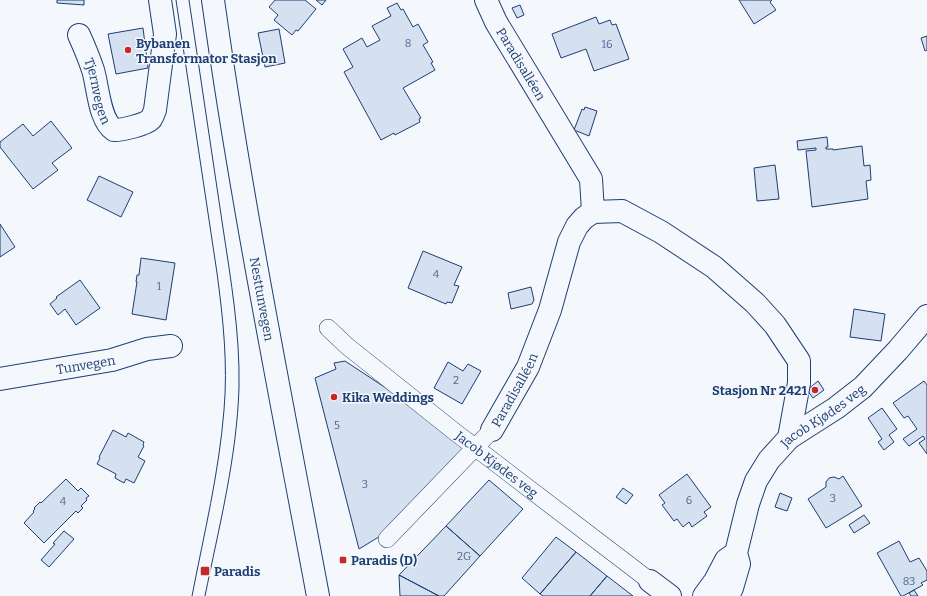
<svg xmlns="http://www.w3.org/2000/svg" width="927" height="596" font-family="Bitter,serif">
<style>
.building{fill:#d5e0f0;stroke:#1d3f73}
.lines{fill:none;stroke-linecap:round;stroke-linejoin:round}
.pedestrian-casing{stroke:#1d3f73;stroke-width:18}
.minor-casing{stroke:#1d3f73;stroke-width:24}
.primary-casing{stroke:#1d3f73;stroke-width:24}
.pedestrian{stroke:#f4f7fb;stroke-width:17}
.minor{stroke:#f4f7fb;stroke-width:22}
.primary{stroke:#f4f7fb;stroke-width:22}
.tram{stroke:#1d3f73;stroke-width:1}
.poi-dot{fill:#c62828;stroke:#f4f7fb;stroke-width:1.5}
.labels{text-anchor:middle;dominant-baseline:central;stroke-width:3;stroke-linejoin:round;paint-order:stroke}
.number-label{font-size:11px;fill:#4b6792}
.poi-label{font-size:13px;font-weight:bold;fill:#1d3f73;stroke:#f4f7fb;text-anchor:start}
.street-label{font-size:13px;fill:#1d3f73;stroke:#f4f7fb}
</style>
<rect width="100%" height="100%" fill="#f4f7fb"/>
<path class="building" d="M57,0H84V5L57,3Z
M275,0H305L316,9L298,31L296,30L292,35L274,20L278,15L269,7Z
M316,0H326L322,5Z
M739,0H772L770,2L776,10L754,24Z
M397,3L401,10L403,9L413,27L418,24L428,42L423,45L433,62L431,63L435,70L403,88L421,118L419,119L420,122L395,135L394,133L381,140L344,72L353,67L343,49L362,38L367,47L380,40L372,26L391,16L387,8Z
M520,5L524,15L517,18L512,8Z
M596,17L599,24L610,20L612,25L616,24L629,59L594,71L586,49L561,58L552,34Z
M143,28L148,68L116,74L108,34Z
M279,29L285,63L265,67L258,33Z
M927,36V50L925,51L921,38Z
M585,107L597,111L589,136L574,130L582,109L584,110Z
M51,121L72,148L52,163L58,170L33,189L0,147V142L23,124L33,136Z
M827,137L828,147H826V149H833V150L862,146L864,166L870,165L871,180L866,181L868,199L812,207L806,151L816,150V148L798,150L797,141Z
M775,165L779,199L757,201L754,168Z
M99,176L133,192L121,217L87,200Z
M0,224L15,247L0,257Z
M423,251L462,267L454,285L459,286L452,303L447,302L446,304L408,288Z
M141,258L175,263L166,320L132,314L137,282H136L137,275H139Z
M80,280L100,308L76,325L65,309L58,315L50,304L57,298L56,297Z
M531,287L534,300L532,304L511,309L508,293Z
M854,309L885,314L881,341L850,337Z
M345,361L398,396L470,448L400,524L359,549L315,378L336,369L334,363Z
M448,362L463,371L468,364L481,371L462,404L434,388Z
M818,381L824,390L813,398L807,390Z
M924,381L927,385V454L919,443L925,439L923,436L909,446L903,439L917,429L908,416L904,418L893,403Z
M882,408L897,429L889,435L894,442L884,450L878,442L882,439L868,418Z
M113,430L126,437L128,433L144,442L143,445L144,446L138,457L145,461L134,483L126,479L124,483L115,478L116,474L97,464L100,458L99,457Z
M687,474L711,507L704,512L707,516L692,527L689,522L683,527L677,519L674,521L662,505L665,503L659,495Z
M843,476L862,506L826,528L808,499L826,487V482L829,478L834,477L839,479Z
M66,479L78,491L81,488L89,496L86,498L87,500L81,506L83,508L78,513L76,511L44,543L24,523L34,512L33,511L35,509L34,508L40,502L41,503Z
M489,480L523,509L480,556L446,526Z
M623,488L633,495L626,504L616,497Z
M780,493L792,498L787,511L775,507Z
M864,515L870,523L854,533L849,525Z
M446,526L480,556L444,596H439L399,575Z
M64,531L74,539L49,567L41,560L55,544L53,543Z
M556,537L576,552L540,594L522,578Z
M899,541L910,562L919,558L927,571V580L921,583L923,585L903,596H901L877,553Z
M576,552L607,576L590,596H543L540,594Z
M399,575L439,596H400Z
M607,576L633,596H590Z
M914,590L918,596H911L909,593Z"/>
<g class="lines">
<g class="pedestrian-casing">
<g id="pedestrian">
<path id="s1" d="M328,328L347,346L455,432L650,581"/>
<path d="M387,539L492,430"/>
</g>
</g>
<g class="minor-casing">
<g id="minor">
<path id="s2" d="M486,0L496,22L591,179L593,212"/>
<path id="s3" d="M79,35C84,46 89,58 93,70C98,86 99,120 114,130C122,130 145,125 151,119C153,116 154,113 155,110L165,34L160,0"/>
<path id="s4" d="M0,379L112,360L147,349L171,346"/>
<path id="s5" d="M492,430L528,367L550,310L569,242L577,226L584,218L593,212L622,211L661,232L714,267L755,303L775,325L799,361V383L789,438"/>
<path d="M650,581L670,596"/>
<path d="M704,596L715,581L726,560L736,553"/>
<path id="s6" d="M728,596L732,588L739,564L736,553L748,504L756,481L769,460L789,438L836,408L863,387L898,350L927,316"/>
</g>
</g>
<g class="primary-casing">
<g id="primary">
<path id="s7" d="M213,0C241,200 281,398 318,596"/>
</g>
</g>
<use href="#pedestrian" class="pedestrian"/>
<use href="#minor" class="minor"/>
<use href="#primary" class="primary"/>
<path class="tram" d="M176,0L217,273C223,318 228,364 224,410C219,473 204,534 192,596
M189,0C200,76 212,152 223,228C231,281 240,333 239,387C237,457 219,527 205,596"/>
</g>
<g class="poi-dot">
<circle cx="128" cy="50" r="4"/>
<circle cx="815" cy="390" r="4"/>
<circle cx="334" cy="397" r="4"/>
<rect x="339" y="556" width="8" height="8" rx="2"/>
<rect x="200" y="566" width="10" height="10" rx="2"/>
</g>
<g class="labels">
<g class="number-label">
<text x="408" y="43">8</text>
<text x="607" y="44">16</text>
<text x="436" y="274">4</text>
<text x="159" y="286">1</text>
<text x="456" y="380">2</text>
<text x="337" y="425">5</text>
<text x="365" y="484">3</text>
<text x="833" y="498">3</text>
<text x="689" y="500">6</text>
<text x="63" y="501">4</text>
<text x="464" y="556">2G</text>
<text x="909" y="581">83</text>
</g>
<g class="poi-label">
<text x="136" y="43">Bybanen<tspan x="136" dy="15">Transformator Stasjon</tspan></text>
<text x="807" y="390" text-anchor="end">Stasjon Nr 2421</text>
<text x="342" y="397">Kika Weddings</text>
<text x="351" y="560">Paradis (D)</text>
<text x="214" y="571">Paradis</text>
</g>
<g class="street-label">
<text stroke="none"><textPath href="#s2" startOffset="73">Paradisalléen</textPath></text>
<text stroke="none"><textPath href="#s3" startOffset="59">Tjernvegen</textPath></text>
<text stroke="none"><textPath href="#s7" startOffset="303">Nesttunvegen</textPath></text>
<text stroke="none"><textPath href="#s4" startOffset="87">Tunvegen</textPath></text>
<text stroke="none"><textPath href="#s5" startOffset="46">Paradisalléen</textPath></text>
<text stroke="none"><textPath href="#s6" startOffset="215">Jacob Kjødes veg</textPath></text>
<text stroke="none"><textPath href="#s1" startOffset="217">Jacob Kjødes veg</textPath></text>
</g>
</g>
</svg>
